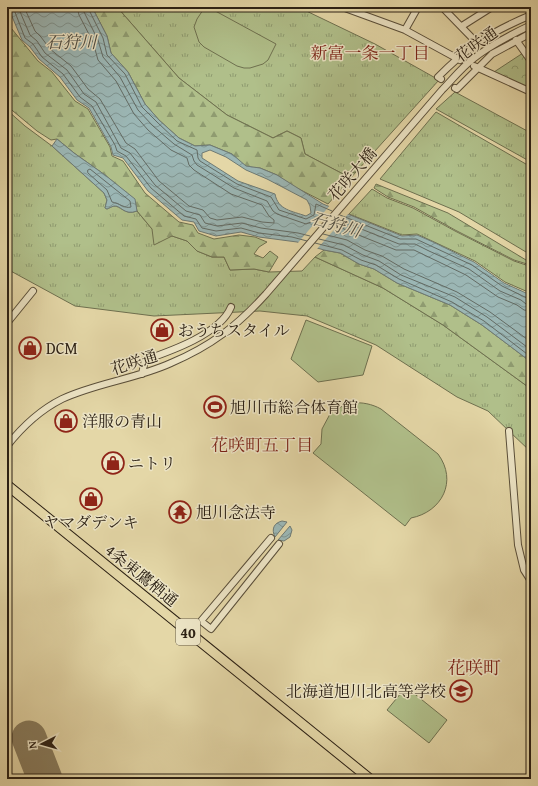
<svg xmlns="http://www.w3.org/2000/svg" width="538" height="786" font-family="'Gentium Book Plus','Noto Serif JP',serif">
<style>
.grass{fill:url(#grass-tufts);stroke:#6e704f}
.forest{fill:url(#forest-firs);stroke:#6e704f}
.park{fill:url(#park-crowns);stroke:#6e704f}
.pitch{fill:#b0bf8a;stroke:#6e704f}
.water{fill:url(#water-waves);stroke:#6e7a74;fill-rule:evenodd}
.pier{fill:#e4d7a7}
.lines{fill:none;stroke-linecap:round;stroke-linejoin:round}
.shore{stroke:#636b64;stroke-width:1}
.runway{stroke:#887c5e;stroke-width:35}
.minor-casing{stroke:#594e39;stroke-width:8}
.highway-casing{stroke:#2b2014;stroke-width:11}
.minor{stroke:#ede5c6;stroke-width:6}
.highway{stroke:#e4d7a7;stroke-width:9}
.labels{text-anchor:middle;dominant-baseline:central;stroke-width:3;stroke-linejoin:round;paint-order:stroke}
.shield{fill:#ede5c6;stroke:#655b49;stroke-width:1}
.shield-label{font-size:15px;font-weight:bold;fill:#2b2014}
.street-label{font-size:16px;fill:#2b2014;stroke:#ede5c6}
.poi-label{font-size:16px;fill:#2b2014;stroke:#ede5c6;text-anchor:start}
.water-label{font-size:17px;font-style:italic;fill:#4d4d44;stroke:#ede5c6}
.neighbourhood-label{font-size:17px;fill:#7a1f14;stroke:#ede5c6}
.quarter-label{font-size:18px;fill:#7a1f14;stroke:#ede5c6}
</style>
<defs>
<pattern id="grass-tufts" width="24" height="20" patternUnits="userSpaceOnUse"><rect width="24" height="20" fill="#b0bf8a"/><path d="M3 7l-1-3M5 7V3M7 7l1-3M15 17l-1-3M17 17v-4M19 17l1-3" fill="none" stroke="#8f9b70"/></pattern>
<pattern id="forest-firs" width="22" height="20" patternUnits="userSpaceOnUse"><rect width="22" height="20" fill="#b0bf8a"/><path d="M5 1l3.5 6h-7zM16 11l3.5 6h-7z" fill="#8f9b70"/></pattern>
<pattern id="park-crowns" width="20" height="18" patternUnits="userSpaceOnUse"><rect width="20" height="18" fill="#b0bf8a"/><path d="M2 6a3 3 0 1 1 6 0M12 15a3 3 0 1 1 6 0" fill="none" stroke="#8f9b70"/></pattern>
<pattern id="water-waves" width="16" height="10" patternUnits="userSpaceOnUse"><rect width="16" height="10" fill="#9bb6b4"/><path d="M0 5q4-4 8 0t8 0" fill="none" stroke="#7f9491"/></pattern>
</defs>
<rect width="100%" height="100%" fill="#e4d7a7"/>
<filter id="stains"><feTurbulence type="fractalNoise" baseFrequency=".005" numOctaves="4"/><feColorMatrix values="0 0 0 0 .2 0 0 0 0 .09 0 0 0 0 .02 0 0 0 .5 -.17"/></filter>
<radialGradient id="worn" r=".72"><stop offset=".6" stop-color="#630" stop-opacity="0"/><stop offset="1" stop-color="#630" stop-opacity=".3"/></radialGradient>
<path class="grass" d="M117,7H298L375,44L439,80L356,172L343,174L305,154L301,138L287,131L273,138L227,115L179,78Z
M455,92L531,133V162L436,109Z
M7,110L25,126L52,146L104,193L107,200L105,208L107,209C109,208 111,207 113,206C121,205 124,216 137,211L152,229L187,241L197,251L212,257H224L230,270L254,269L269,272L302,271L315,257L383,288L443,325L531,389V452L488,411L457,397L376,345L307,316L260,311L154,316L75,306L7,269Z
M436,112L531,167V255L459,212L380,179Z
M372,189L387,198L413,208L455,231L514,261L526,265L531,271V295L528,292L505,282L475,261L417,234L402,235L349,214Z"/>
<path class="forest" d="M92,7H117L179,78L227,115L273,138L287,131L301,138L305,154L343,174L356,172L328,204L293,186L277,175L260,168L246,167L232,154L210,145L195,146L179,138L159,120L145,104L128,72L111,53L107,36Z
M7,23L38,61L52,72L75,101L88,109L110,147L112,156L123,161L145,193L179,222L193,225L198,233L214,239L239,235L255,237L267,242L259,247L254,254L263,258L270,251L278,257L269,272L254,269L230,270L224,257H212L197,251L187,241L172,236L154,245L152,229L137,211L134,199L105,175L74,153L57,139L51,140L37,131L7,106Z
M376,184L448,213L531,263V268L527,264L514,260L455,230L414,207L388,197L374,188Z
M324,250L340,253L359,264L374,269L397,283L450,305L482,325L531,362V389L443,325L383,288L315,257Z"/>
<path class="park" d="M523,53L531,66V89L494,72Z"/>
<path class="pitch" d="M205,7H208L276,44L268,60L263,64L250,68H244L237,66L204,47L199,42L194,27L197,19Z
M306,320L372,346L363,375L318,382L291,359Z
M352,403C362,402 372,404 381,409L438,454C458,481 442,512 411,518L405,526L313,453L321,444L322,429L330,414L344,405Z
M406,687L447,720L429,743L387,710Z"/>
<path class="water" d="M8,7H92L107,36L111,53L128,72L145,104L159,120L179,138L195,146L210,145L232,154L246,166L260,168L277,175L323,204L402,236L417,235L433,242L474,262L504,283L526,293L531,297V362L482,325L450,305L397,283L374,269L359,264L340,253L324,250L297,242L259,237L241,232L216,236L199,231L194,222L182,220L148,191L123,158L113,155L111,147L89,108L77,100L60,77L39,59L30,47L22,40ZM210,150L226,157L246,170L267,179L307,200L310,206L311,213L306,216C292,211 278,210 275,194L238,181L202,158V153Z
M57,139L74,153L105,175L135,199L137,211C124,216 121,205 114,206C111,207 109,208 107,209L105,208L107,200L104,193L52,146Z
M282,521L287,522L275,537C271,529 274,523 282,521Z
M290,526L292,530L290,537L284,541L278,540Z"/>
<path class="pier" d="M331,204L349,213L316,250L297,244Z"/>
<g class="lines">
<path class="shore" d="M13,7L25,38L33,44L42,57L63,74L80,97L92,106L115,145L117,151L126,156L151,188L184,216L196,219L202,228L216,231L241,228L259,233L292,237L307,241
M18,7L30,35L37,41L45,53L67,70L84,94L96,102L121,148L130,153L155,185L186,211L200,215L205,223L217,226L242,223L261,228L298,233L310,236
M24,7L35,31L41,37L50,49L71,66L88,89L100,99L126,143L135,149L159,181L189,206L203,210L210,218L217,220L242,217L262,222L274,223V220L269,216L262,205L231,194L194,170L189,165L187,158L171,150L148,130L134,114L116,81L98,60L93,42L79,15L77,7
M83,7L84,12L98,40L103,57L120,77L138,110L153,126L174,144L192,155L194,161L197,165L234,188L267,201L273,211L277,214L306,224L316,220L321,213L329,215
M88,7L89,10L103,38L107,55L125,74L142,107L157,122L177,141L197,150L198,158L200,161L237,184L271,197L279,210L306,219L314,215L316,204L332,211
M88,170L90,169L130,201L131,207C125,209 119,203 112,202L107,190L88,173Z
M340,215L400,239H416L431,246L472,265L502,286L531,300
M336,219L399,244H415L429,251L469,269L500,291L521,300L526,304L531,305
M332,223L346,230L396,250H414L466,275L498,297L517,305L524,310L531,311
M323,234L347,240L365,250L382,256L404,269L457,292L490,312L531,342
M319,239L344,245L363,255L379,261L401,275L455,297L487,317L531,350
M315,243L342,250L361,260L376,265L399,279L452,302L484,321L531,357"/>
<path class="runway" d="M29,738L45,779"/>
<g class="minor-casing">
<path id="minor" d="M342,7L405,30L460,60
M442,7L477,43
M462,26L492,7
M405,30L418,7
M516,40L531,61
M474,66L531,92
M441,79L438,77C450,65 462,54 476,44C493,32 512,23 531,15
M455,88L457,89L492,54L531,33
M7,323L33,291
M142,374L145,360C171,351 220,334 231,307
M509,431L518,545L524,570L531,581
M7,446C22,427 40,410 62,399C96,383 136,379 171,363C211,346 237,326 266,294L442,90C452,80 461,68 473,59C490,45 510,35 531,25
M271,538L201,621L211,629L279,544"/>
</g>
<g class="highway-casing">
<path id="highway" d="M7,485L370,779"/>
</g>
<use href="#minor" class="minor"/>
<use href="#highway" class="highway"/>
</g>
<defs>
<g id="shop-ring" transform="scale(1.15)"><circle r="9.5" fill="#ede5c6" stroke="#8f2418" stroke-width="1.5"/><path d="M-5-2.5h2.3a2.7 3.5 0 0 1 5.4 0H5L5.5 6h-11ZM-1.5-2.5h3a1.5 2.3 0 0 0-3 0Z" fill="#8f2418"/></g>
<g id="stadium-ring" transform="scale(1.15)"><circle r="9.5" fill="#ede5c6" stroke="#8f2418" stroke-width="1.5"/><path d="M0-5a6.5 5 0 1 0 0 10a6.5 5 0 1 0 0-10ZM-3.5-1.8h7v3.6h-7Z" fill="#8f2418"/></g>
<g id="temple-ring" transform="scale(1.15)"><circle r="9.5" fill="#ede5c6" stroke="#8f2418" stroke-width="1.5"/><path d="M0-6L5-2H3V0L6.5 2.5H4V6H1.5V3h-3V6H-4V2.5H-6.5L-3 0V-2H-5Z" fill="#8f2418"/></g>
<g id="school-ring" transform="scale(1.15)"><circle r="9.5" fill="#ede5c6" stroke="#8f2418" stroke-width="1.5"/><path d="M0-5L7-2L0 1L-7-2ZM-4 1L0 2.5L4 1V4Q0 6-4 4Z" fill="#8f2418"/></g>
</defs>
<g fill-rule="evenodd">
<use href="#shop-ring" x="162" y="330"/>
<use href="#shop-ring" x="30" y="348"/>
<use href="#stadium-ring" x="215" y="407"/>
<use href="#shop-ring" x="66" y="421"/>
<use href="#shop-ring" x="113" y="463"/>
<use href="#shop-ring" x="91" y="499"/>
<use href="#temple-ring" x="180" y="512"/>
<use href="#school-ring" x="461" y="691"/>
</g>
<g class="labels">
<rect class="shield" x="176" y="619" width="24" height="26" rx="3"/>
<g class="shield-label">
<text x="188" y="632">40</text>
</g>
<g class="street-label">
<text transform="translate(476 44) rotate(-36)">花咲通</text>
<text transform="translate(352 174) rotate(-49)">花咲大橋</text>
<text transform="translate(134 362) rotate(-18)">花咲通</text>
<text transform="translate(142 575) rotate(39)">4条東鷹栖通</text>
</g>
<g class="poi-label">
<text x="178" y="330">おうちスタイル</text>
<text x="46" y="348">DCM</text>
<text x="230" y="407">旭川市総合体育館</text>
<text x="82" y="421">洋服の青山</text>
<text x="128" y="463">ニトリ</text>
<text x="196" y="512">旭川念法寺</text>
<text x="91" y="522" text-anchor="middle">ヤマダデンキ</text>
<text x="446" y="691" text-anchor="end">北海道旭川北高等学校</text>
</g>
<g class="water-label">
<text x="71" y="41">石狩川</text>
<text transform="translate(336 224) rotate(16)">石狩川</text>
</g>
<g class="neighbourhood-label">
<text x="370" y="52">新富一条一丁目</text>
<text x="262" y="444">花咲町五丁目</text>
</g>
<g class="quarter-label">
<text x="474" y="667">花咲町</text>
</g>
</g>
<rect width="538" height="786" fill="none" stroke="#e4d7a7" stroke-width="24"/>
<rect x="8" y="8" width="522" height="770" fill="none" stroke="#2b2014" stroke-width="2"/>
<rect x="12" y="12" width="514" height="762" fill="none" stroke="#2b2014"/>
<g transform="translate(42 744) rotate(264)" stroke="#ede5c6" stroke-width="3" paint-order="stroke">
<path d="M0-3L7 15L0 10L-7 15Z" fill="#2b2014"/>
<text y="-6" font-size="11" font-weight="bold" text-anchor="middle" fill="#2b2014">N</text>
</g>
<rect width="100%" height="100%" filter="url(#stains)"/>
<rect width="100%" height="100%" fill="url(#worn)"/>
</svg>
